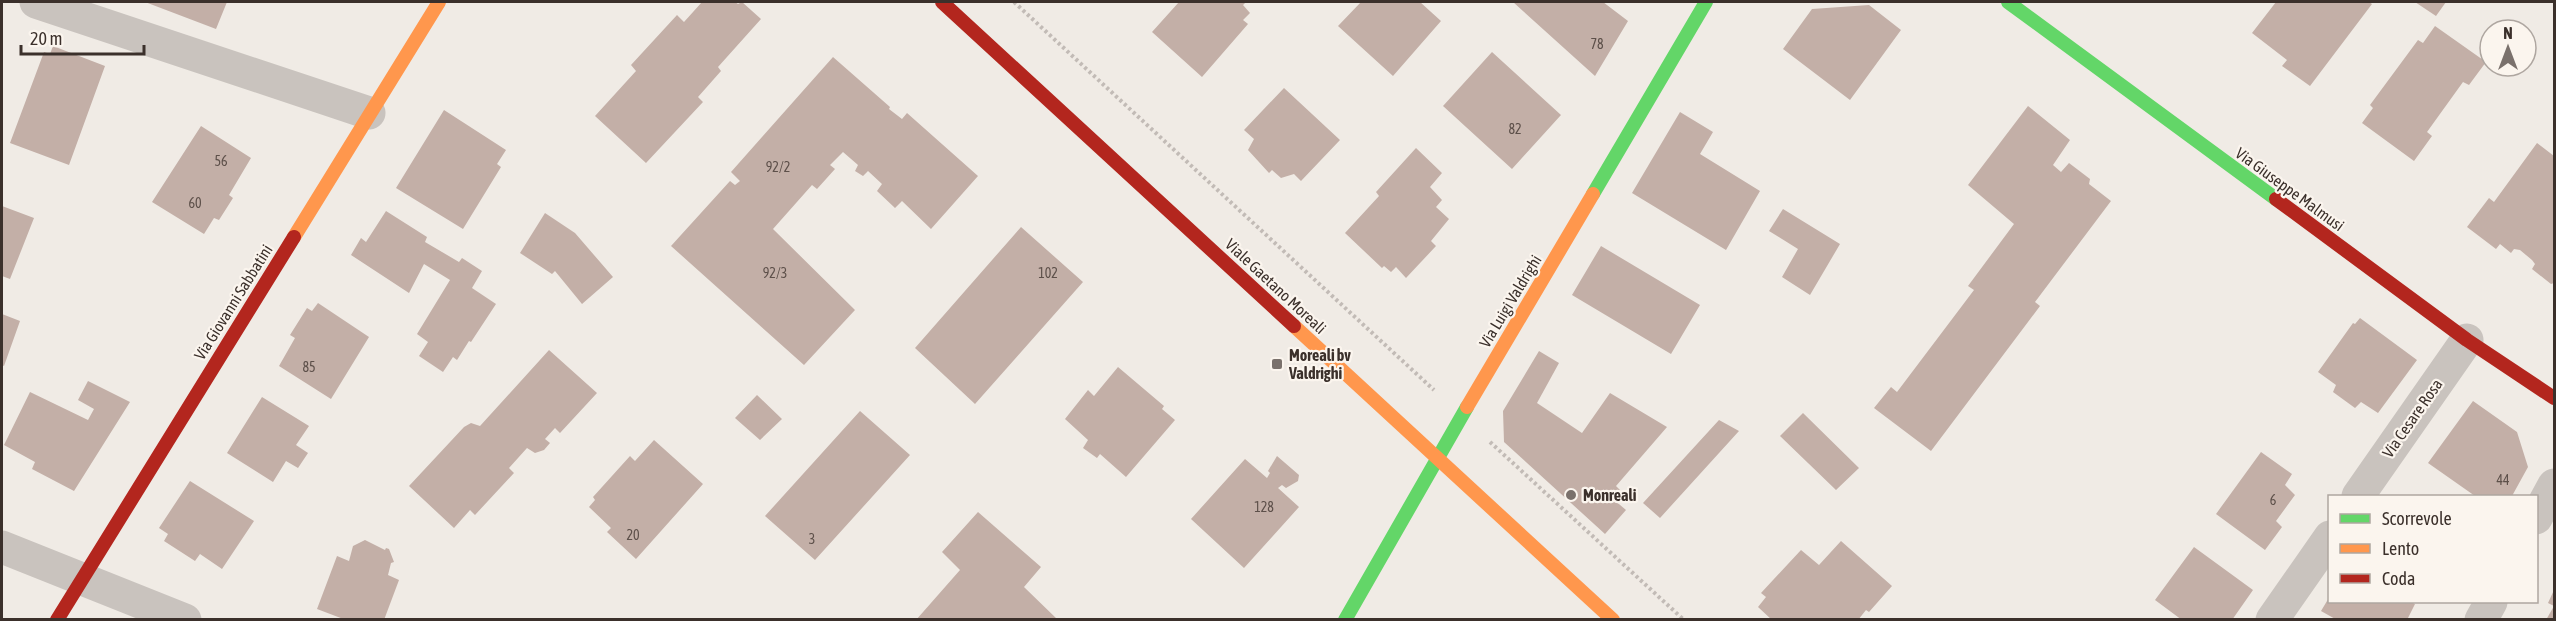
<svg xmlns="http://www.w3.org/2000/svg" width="2556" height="621" font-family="'Asap Condensed',sans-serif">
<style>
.building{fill:#c3afa7}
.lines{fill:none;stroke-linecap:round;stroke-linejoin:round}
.path{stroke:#c2bbb6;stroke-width:4;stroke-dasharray:3 3;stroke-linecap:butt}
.street{stroke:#c9c3be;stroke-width:33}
.fast{stroke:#63d668;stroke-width:14}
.slow{stroke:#ff974d;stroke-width:14}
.jam{stroke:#b3261e;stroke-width:14}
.poi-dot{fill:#7a716c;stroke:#fbf5ee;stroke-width:2}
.labels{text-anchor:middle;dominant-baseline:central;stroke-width:4.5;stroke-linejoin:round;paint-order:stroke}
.number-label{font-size:14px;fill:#5d504a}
.street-label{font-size:16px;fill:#3b302b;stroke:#fbf5ee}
.poi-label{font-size:16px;font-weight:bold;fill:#3b302b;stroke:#fbf5ee;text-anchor:start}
</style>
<rect width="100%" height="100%" fill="#f0ebe5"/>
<path class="building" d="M145,2H227L216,29Z
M702,2H735L738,4L742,2L761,19L718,67L721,71L698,97L703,102L646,163L595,116L636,71L631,65L677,15L684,22Z
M1179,2H1246L1243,5L1250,13L1243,20L1248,24L1202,77L1152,32Z
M1361,2H1420L1441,21L1393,76L1338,26Z
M1513,2H1603L1628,21L1595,76Z
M2276,2H2369L2372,4L2310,86L2282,66L2287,60L2252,33Z
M2415,2H2446L2436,16Z
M1869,5L1901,30L1850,100L1783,49L1812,9Z
M2435,26L2486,62L2469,85L2463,82L2427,132L2432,136L2414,161L2362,123L2373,108L2370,105L2418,40L2423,43Z
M53,46L105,66L69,165L10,143L44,52L50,54Z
M1492,52L1561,115L1512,169L1443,106Z
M833,57L890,107L889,109L902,119L907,113L978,176L931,229L902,201L895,208L877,191L882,184L868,171L863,176L855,171L858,165L843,152L830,165L835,169L817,189L812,185L773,229L855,310L804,365L671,246L730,181L735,185L740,181L731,172Z
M1284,88L1340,140L1301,181L1294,174L1281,178L1272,170L1269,173L1248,150L1254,139L1244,130Z
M2028,106L2070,140L2053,165L2061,172L2069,163L2090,179L2089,184L2111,201L2035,302L2040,306L1931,451L1874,408L1891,387L1897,392L1974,290L1968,286L2014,224L1968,185Z
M444,110L506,150L497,164L501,167L463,229L396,188Z
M1680,112L1713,132L1700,154L1760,191L1726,250L1632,193Z
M201,126L251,158L229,195L233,198L219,220L214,218L204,234L152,202Z
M2537,143L2554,156V283L2551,284L2532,269L2535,264L2532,260L2520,250L2514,249L2511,253L2500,244L2496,249L2467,227L2489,198L2494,202Z
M1416,148L1442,173L1430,187L1442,200L1436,207L1449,219L1431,241L1436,246L1406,278L1396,267L1391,272L1384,266L1382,268L1345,233L1379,196L1376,192Z
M2,206L34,218L10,279L2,276Z
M1783,209L1840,244L1810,295L1782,277L1798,249L1769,231Z
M386,211L427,237L425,242L459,262L462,258L482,271L472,288L496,304L471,342L469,341L457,360L453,357L443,372L419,356L428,342L417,334L450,280L424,264L409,293L351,255L361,238L366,242Z
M545,213L575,233L613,277L582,304L555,271L552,274L520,253Z
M1021,227L1083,282L975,404L915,348Z
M1601,246L1700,305L1671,354L1572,295Z
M318,303L369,337L331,399L279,366L295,338L290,335L307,308L312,311Z
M2,314L20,321L4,366L2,365Z
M2360,318L2417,360L2378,413L2361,402L2355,408L2333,392L2336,385L2318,372L2353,323L2355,324Z
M549,350L597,393L560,433L555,428L545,439L550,443L544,450L535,453L527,448L509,468L514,473L475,515L470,510L454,528L409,486L464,427L471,423L480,426Z
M1539,351L1559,363L1537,403L1582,433L1610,393L1667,427L1616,486L1620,490L1613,499L1626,510L1605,534L1504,442L1503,411Z
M1118,367L1164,406L1162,409L1175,420L1126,477L1100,454L1097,458L1083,448L1088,440L1065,419L1088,390L1094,396Z
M88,381L130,402L74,491L32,469L35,462L4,445L30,392L88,420L94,409L78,400Z
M757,395L782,419L760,440L735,418Z
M262,397L309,426L296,445L308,453L298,468L286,461L273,482L227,453Z
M2473,401L2517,432L2528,467L2512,496H2475L2428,463Z
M860,411L910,455L815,560L765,516Z
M1803,413L1859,468L1836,490L1780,436Z
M1719,420L1739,431L1660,518L1643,503Z
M654,440L703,484L636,559L607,532L611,528L589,507L595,500L593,497L630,456L635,461Z
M2261,452L2292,474L2285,485L2295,495L2276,521L2282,527L2265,550L2216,514Z
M1277,456L1299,475L1298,481L1286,488L1282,485L1278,488L1299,507L1244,568L1191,519L1245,459L1267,478L1270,473L1268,471Z
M190,481L254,521L222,569L200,554L195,561L164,541L168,534L159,528Z
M978,512L1041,567L1024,587L1058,620H916L960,570L942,552Z
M365,540L385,550L386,548L389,549L394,562L391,563L388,575L399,580L384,620H346L317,609L337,556L349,561L353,546Z
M1841,541L1892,586L1869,612L1866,610L1858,620H1772L1758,607L1766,597L1761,593L1801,550L1819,565Z
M2194,547L2253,590L2232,620H2182L2155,600Z
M2554,590V620H2546L2554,606L2548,603Z
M2330,596V602H2411L2415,604L2407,620H2337L2321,611Z"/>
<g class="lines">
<path class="path" d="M1014,2L1434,390
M1490,442L1684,620"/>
<path class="street" d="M36,2L369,113
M2358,496L2467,340
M2536,518L2554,485
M2,547L185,620
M2272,620L2330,537
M2481,620L2491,602"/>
<path class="fast" d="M2008,2L2276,199
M1593,194L1706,2
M1345,620L1467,407"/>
<path class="slow" d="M294,237L439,2
M1294,326L1613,620
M1467,407L1593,194"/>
<path class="jam" d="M942,2L1294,326
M2276,199L2467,340L2554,398
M57,620L294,237"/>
</g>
<g class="poi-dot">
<rect x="1271" y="358" width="12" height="12" rx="3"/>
<circle cx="1571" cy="495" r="6"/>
</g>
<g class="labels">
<g class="number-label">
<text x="1597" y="44">78</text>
<text x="1515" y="129">82</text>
<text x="221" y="161">56</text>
<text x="778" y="167">92/2</text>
<text x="195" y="203">60</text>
<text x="775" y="273">92/3</text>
<text x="1048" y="273">102</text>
<text x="309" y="367">85</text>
<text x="2503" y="480">44</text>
<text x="2273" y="500">6</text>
<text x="1264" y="507">128</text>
<text x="633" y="535">20</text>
<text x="812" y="539">3</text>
</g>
<g class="street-label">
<text transform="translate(2290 189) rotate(36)">Via Giuseppe Malmusi</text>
<text transform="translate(1276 286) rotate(43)">Viale Gaetano Moreali</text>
<text transform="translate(1510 301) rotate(-59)">Via Luigi Valdrighi</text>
<text transform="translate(233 302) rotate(-58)">Via Giovanni Sabbatini</text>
<text transform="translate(2412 418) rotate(-55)">Via Cesare Rosa</text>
</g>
<g class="poi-label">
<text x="1289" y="355">Moreali bv<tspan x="1289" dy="18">Valdrighi</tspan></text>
<text x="1583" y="495">Monreali</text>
</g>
</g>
<rect width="2556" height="621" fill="none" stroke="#3b302b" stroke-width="6"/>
<rect x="2328" y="495" width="210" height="108" fill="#fbf5ee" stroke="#aea6a0" stroke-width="1.5"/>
<rect x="2340" y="514" width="30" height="9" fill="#63d668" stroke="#aea6a0" stroke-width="1.5"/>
<text x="2382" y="525" font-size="18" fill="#3b302b">Scorrevole</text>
<rect x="2340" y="544" width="30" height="9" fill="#ff974d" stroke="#aea6a0" stroke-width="1.5"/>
<text x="2382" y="555" font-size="18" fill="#3b302b">Lento</text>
<rect x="2340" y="574" width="30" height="9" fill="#b3261e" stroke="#aea6a0" stroke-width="1.5"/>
<text x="2382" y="585" font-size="18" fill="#3b302b">Coda</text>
<g transform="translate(2508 48)"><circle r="28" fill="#fbf5ee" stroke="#aea6a0" stroke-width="1.5"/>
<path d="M0-4.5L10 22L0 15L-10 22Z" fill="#7a716c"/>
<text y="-9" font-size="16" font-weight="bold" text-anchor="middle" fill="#3b302b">N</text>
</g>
<path d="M21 45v9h123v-9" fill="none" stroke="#3b302b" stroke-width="3"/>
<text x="30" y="45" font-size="18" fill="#3b302b" stroke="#fbf5ee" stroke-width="4.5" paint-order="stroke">20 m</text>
</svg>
